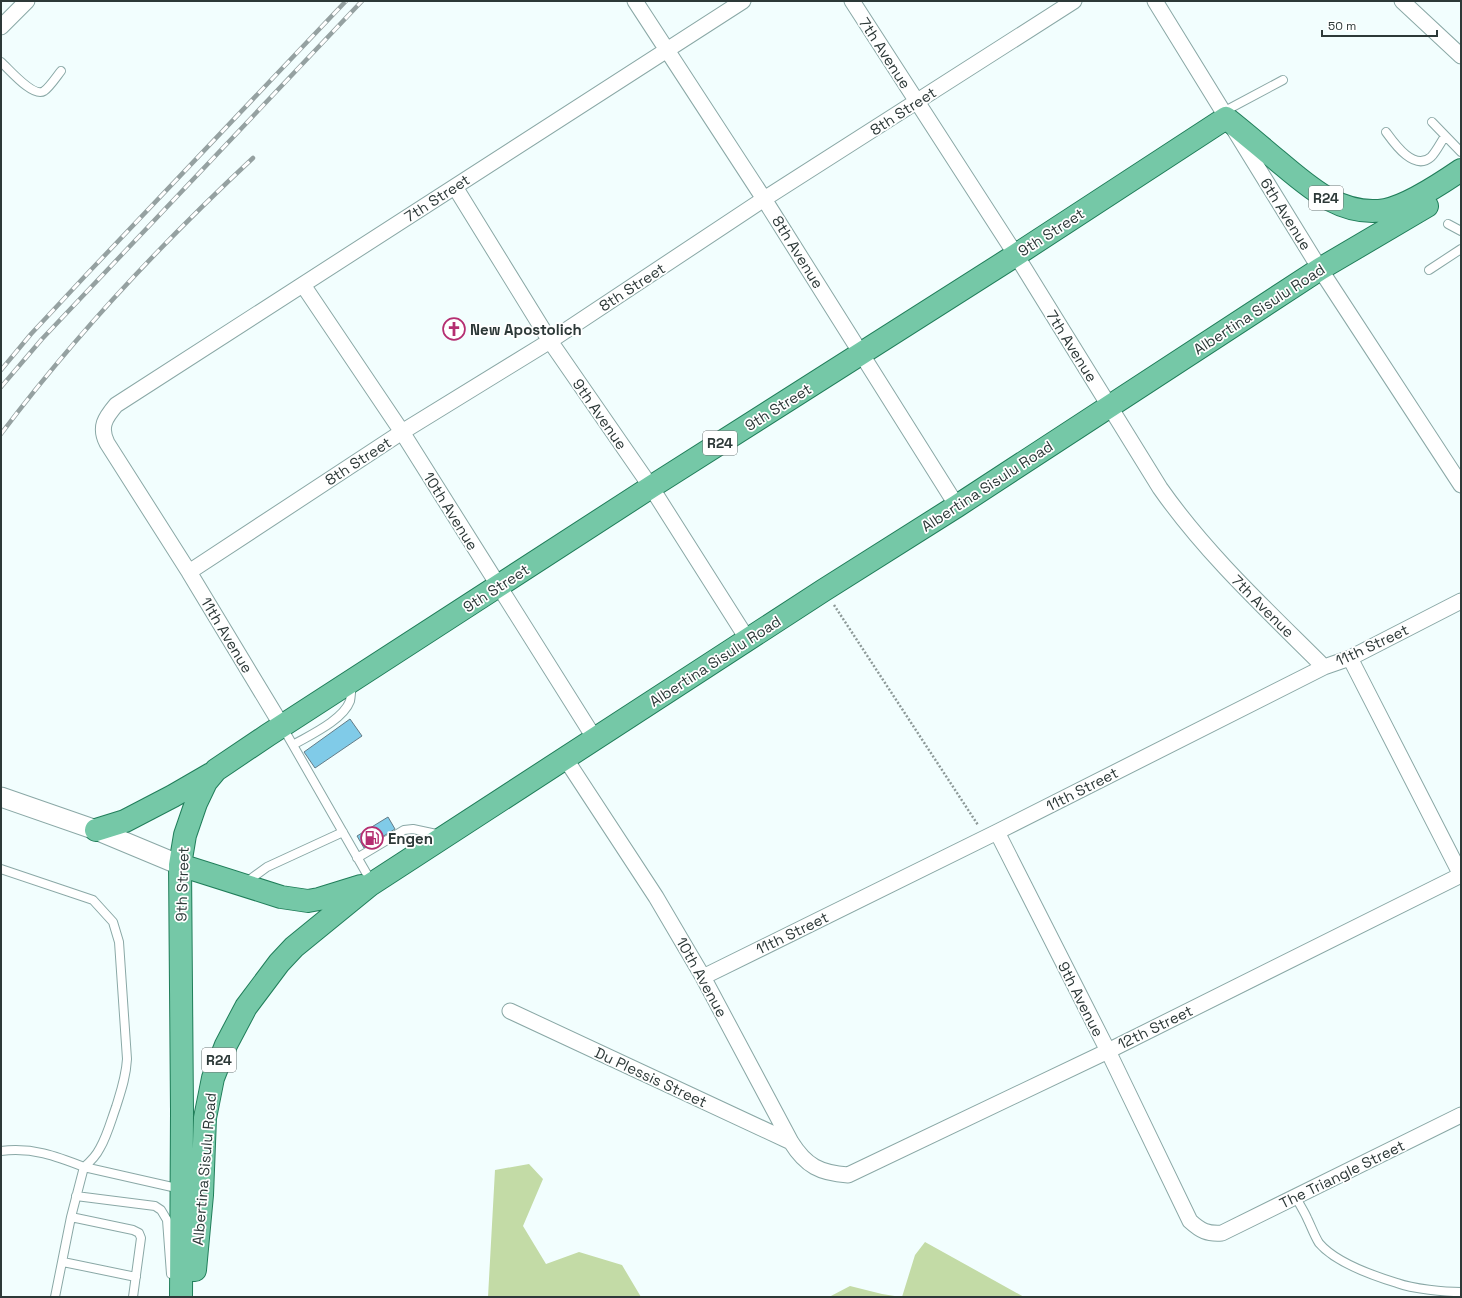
<svg xmlns="http://www.w3.org/2000/svg" width="1462" height="1298" font-family="'Space Grotesk',sans-serif">
<style>
.green{fill:#c3dba6}
.building{fill:#80cbe8;stroke:#637c87}
.lines{fill:none;stroke-linecap:round;stroke-linejoin:round}
.service-casing{stroke:#8aa8a6;stroke-width:10}
.minor-casing{stroke:#8aa8a6;stroke-width:17}
.tertiary-casing{stroke:#8aa8a6;stroke-width:21}
.primary-casing{stroke:#207e5a;stroke-width:24}
.path{stroke:#8d9998;stroke-width:2.5;stroke-dasharray:2 2;stroke-linecap:butt}
.service{stroke:#fff;stroke-width:8}
.minor{stroke:#fff;stroke-width:15}
.tertiary{stroke:#fff;stroke-width:19}
.primary{stroke:#75c8a7;stroke-width:22}
.rail-casing{stroke:#95a1a1;stroke-width:4.5}
.rail{stroke:#fff;stroke-width:3;stroke-dasharray:9;stroke-linecap:butt}
.labels{text-anchor:middle;dominant-baseline:central;stroke-width:3.5;stroke-linejoin:round;paint-order:stroke}
.shield{fill:#fff;stroke:#6c7474;stroke-width:1}
.shield-label{font-size:14px;font-weight:bold;fill:#2d3938}
.street-label{font-size:15px;fill:#2d3938;stroke:#fff}
.poi-label{font-size:15px;font-weight:bold;fill:#2d3938;stroke:#fff;text-anchor:start}
</style>
<rect width="100%" height="100%" fill="#f2fefe"/>
<path class="green" d="M529,1164L543,1179L523,1226L546,1264L579,1252L622,1265L641,1297H488L495,1170Z
M925,1242L1024,1297H902L915,1255Z
M850,1286L882,1294L901,1297H829Z"/>
<path class="building" d="M350,719L362,736L315,768L304,752Z
M388,817L395,829L364,848L357,836Z"/>
<g class="lines">
<g class="service-casing">
<path id="service" d="M1,62C9,69 33,98 44,91C49,88 57,76 61,71
M1223,112L1283,80
M1432,122L1461,152
M1386,132C1394,143 1414,172 1431,157C1436,152 1441,142 1445,136
M1448,224L1461,231
M1429,270L1461,249
M282,726L372,883
M293,745C310,735 343,720 350,701C351,696 351,690 352,685
M357,858L404,830L413,829L441,835
M1,869L93,900L113,922L119,942L127,1059C126,1077 121,1091 116,1107C111,1121 107,1136 100,1148C96,1156 90,1162 84,1167
M245,883L267,867L343,832
M1,1151C32,1147 56,1156 84,1167L71,1217L55,1297
M84,1167L181,1189
M76,1196L155,1206L161,1210L167,1220L171,1274
M1296,1197C1299,1204 1304,1211 1307,1218C1311,1226 1314,1235 1319,1243C1335,1262 1374,1276 1397,1283C1413,1289 1445,1292 1461,1292
M71,1217L133,1230L139,1233L141,1238L133,1297
M63,1262L136,1277"/>
</g>
<g class="minor-casing">
<path id="minor" d="M635,1L764,199L957,506
M852,1L1016,255L1160,488C1207,555 1267,610 1324,667
M1155,1L1320,269L1461,485
M1402,1L1461,56
M1,27L27,1
M455,187L550,341L651,487L748,640
M303,285L402,432L595,739
M189,572L402,432L550,341L764,199L1074,1
M1350,658L1461,875
M282,726L189,572L107,443C99,427 105,418 116,405L743,1
M565,758L656,897L703,977L791,1142C806,1166 820,1173 848,1175L1108,1051L1461,875
M997,832L1108,1051L1190,1221C1201,1231 1207,1234 1222,1233L1461,1115
M703,977L997,832L1324,667L1350,658L1461,601
M510,1011L791,1142"/>
</g>
<g class="tertiary-casing">
<path id="tertiary" d="M1,797L96,830L180,865"/>
</g>
<g class="primary-casing">
<path id="primary" d="M96,830L125,821L173,796L211,774
M180,865L281,897L308,901L319,899L361,886
M195,1270L202,1195L205,1118L213,1078L226,1045L246,1007L279,963L294,947L370,885L824,590L957,506L1320,269L1427,206
M181,1297L182,1111L180,865L185,835L196,803L206,782L216,770L268,735L651,487L1016,255L1226,118C1244,132 1261,147 1278,161C1309,187 1341,217 1385,210C1407,206 1442,183 1461,170"/>
</g>
<path class="path" d="M834,605L978,825"/>
<use href="#service" class="service"/>
<use href="#minor" class="minor"/>
<use href="#tertiary" class="tertiary"/>
<use href="#primary" class="primary"/>
<g class="rail-casing">
<path id="rail" d="M1,370L31,334L87,274L346,1
M1,387L42,339L362,1
M1,434C76,334 162,243 253,158"/>
</g>
<use href="#rail" class="rail"/>
</g>
<defs>
<g id="church-ring" transform="scale(1.15)"><circle r="9.5" fill="#fff" stroke="#b52e71" stroke-width="1.5"/><path d="M-1.2-6h2.4v3.5h3.3v2.4h-3.3V6h-2.4V-.1h-3.3v-2.4h3.3Z" fill="#b52e71"/></g>
<g id="fuel-ring" transform="scale(1.15)"><circle r="9.5" fill="#fff" stroke="#b52e71" stroke-width="1.5"/><path d="M-5.5-6h7V0h2V4h1.3V-2.5L3-4.5l.8-.8L6-3V5H2.5V1h-1V6h-7ZM-4.2-4.7v3.2H.2V-4.7Z" fill="#b52e71"/></g>
</defs>
<g fill-rule="evenodd">
<use href="#church-ring" x="454" y="329"/>
<use href="#fuel-ring" x="372" y="838"/>
</g>
<g class="labels">
<g class="shield">
<rect x="1309" y="186" width="34" height="24" rx="3"/>
<rect x="703" y="431" width="34" height="24" rx="3"/>
<rect x="202" y="1048" width="34" height="24" rx="3"/>
</g>
<g class="shield-label">
<text x="1326" y="198">R24</text>
<text x="720" y="443">R24</text>
<text x="219" y="1060">R24</text>
</g>
<g class="street-label">
<text transform="translate(885 53) rotate(57)">7th Avenue</text>
<text transform="translate(903 111) rotate(-33)">8th Street</text>
<text transform="translate(437 198) rotate(-33)">7th Street</text>
<text transform="translate(1286 214) rotate(58)">6th Avenue</text>
<text transform="translate(1051 232) rotate(-33)">9th Street</text>
<text transform="translate(798 252) rotate(58)">8th Avenue</text>
<text transform="translate(632 287) rotate(-33)">8th Street</text>
<text transform="translate(1259 309) rotate(-33)">Albertina Sisulu Road</text>
<text transform="translate(1072 346) rotate(58)">7th Avenue</text>
<text transform="translate(778 407) rotate(-32)">9th Street</text>
<text transform="translate(600 414) rotate(55)">9th Avenue</text>
<text transform="translate(358 461) rotate(-33)">8th Street</text>
<text transform="translate(987 486) rotate(-33)">Albertina Sisulu Road</text>
<text transform="translate(451 511) rotate(58)">10th Avenue</text>
<text transform="translate(496 588) rotate(-33)">9th Street</text>
<text transform="translate(1263 606) rotate(45)">7th Avenue</text>
<text transform="translate(227 635) rotate(59)">11th Avenue</text>
<text transform="translate(1372 645) rotate(-25)">11th Street</text>
<text transform="translate(715 661) rotate(-33)">Albertina Sisulu Road</text>
<text transform="translate(1082 789) rotate(-27)">11th Street</text>
<text transform="translate(182 884) rotate(-88)">9th Street</text>
<text transform="translate(792 933) rotate(-26)">11th Street</text>
<text transform="translate(702 977) rotate(61)">10th Avenue</text>
<text transform="translate(1081 999) rotate(63)">9th Avenue</text>
<text transform="translate(1155 1027) rotate(-26)">12th Street</text>
<text transform="translate(651 1077) rotate(25)">Du Plessis Street</text>
<text transform="translate(204 1169) rotate(-85)">Albertina Sisulu Road</text>
<text transform="translate(1342 1174) rotate(-26)">The Triangle Street</text>
</g>
<g class="poi-label">
<text x="470" y="329">New Apostolich</text>
<text x="388" y="838">Engen</text>
</g>
</g>
<rect width="1462" height="1298" fill="none" stroke="#2d3938" stroke-width="4"/>
<path d="M1322 30v6h115v-6" fill="none" stroke="#2d3938" stroke-width="2"/>
<text x="1328" y="30" font-size="12" fill="#2d3938" stroke="#ffffff" stroke-width="3" paint-order="stroke">50 m</text>
</svg>
